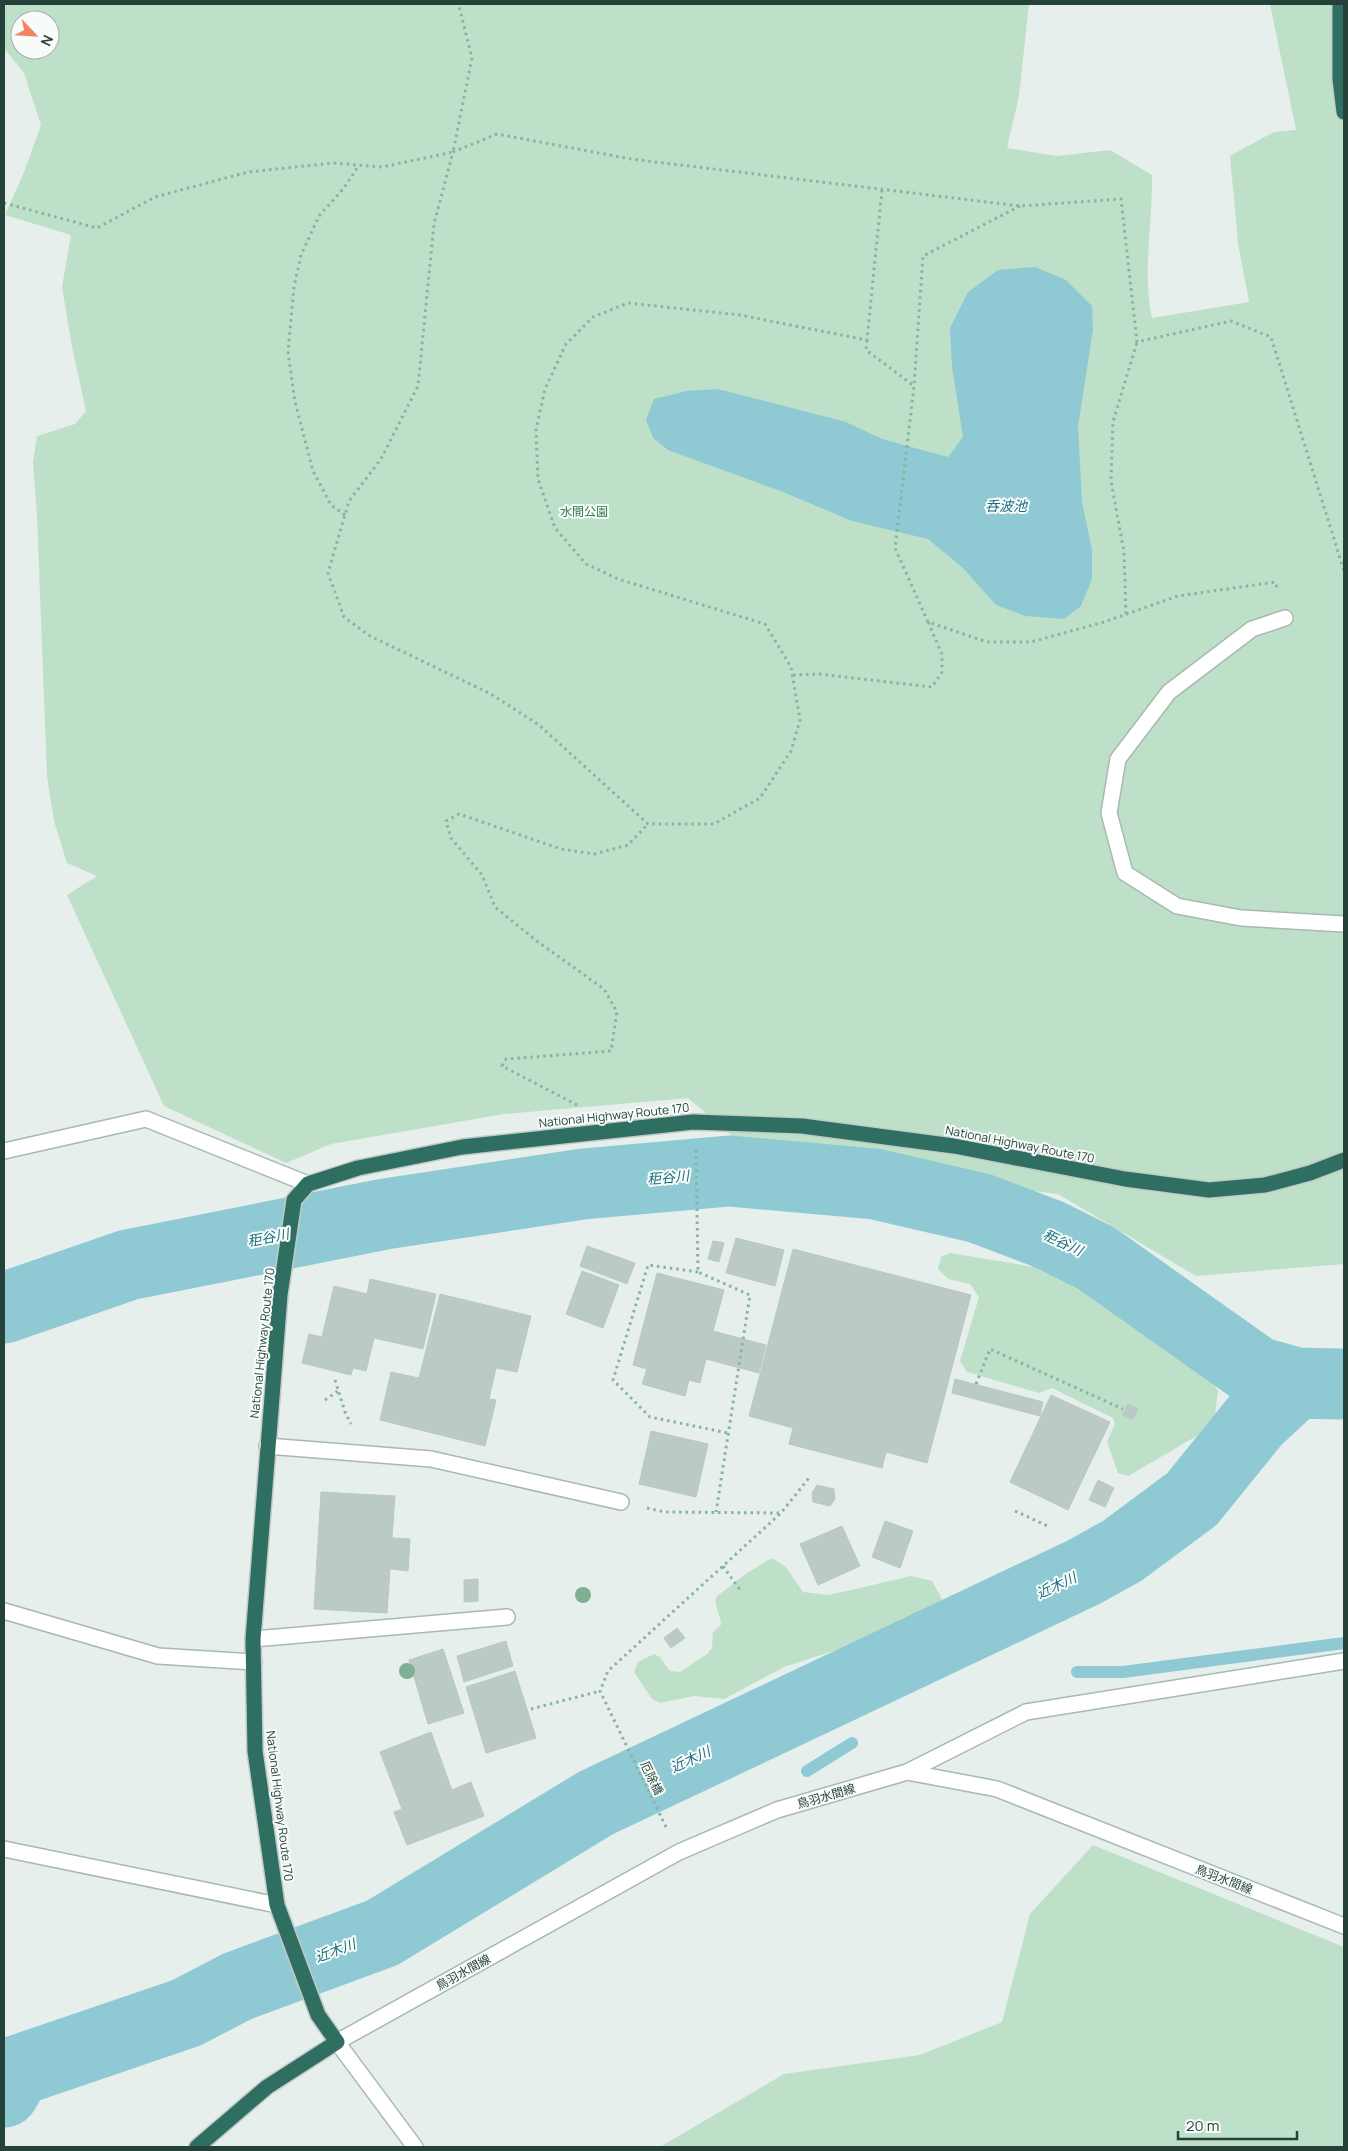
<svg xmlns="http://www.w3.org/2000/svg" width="1348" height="2151" font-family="Manrope,'Noto Sans JP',sans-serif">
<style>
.green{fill:#bfe0c8;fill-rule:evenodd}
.water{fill:#8ec9d4}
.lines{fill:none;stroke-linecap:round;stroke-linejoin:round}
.stream{stroke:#8ec9d4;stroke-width:12}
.river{stroke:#8ec9d4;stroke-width:71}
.building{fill:#bbcac4;stroke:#b8c9c2}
.minor-casing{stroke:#a8b8b2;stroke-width:18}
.highway-casing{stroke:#c2cac8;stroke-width:18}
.path{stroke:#86b3a5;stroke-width:3;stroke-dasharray:2.5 4;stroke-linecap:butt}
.minor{stroke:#fff;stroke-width:15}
.highway{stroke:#2f6f62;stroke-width:15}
.tree{fill:#80af93}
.labels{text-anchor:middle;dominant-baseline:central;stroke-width:4;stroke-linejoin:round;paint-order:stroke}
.park-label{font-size:12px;fill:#2d7a4b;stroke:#f7fbf9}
.street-label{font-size:12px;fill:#24423a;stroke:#f7fbf9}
.water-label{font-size:14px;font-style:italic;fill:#1c6f80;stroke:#f7fbf9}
</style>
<rect width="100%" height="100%" fill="#e6efeb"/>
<path class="green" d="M4,4H1029L1019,96L1007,148L1057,156L1110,150L1152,175C1153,222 1142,271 1152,318L1249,302L1238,243L1230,156L1274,132L1296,130L1270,4H1344V1264L1196,1276L1058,1194L758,1158L688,1098L504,1114L331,1144L286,1163L164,1106L67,895L97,876L67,863L54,821L47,776L37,516L33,462L37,436L75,424L86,411L72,347L62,287L71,235L5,215L24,172L41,125L24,73L4,48ZM20,20H50V50H20Z
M950,1253L1083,1275L1103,1285L1212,1381L1218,1391L1214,1423L1207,1430L1128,1476L1118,1473L1107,1442L1115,1424L1113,1418L1052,1388L1039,1393L967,1372L960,1361L979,1297L970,1284L948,1279L938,1269L941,1257Z
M772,1558L786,1567L803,1592L829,1595L911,1576L932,1581L943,1601L920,1623L784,1667L724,1699L694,1696L660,1703L652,1699L634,1672L638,1662L654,1654L660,1657L670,1671L680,1672L707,1654L712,1648L713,1632L721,1625C721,1614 714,1608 716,1597L747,1573Z
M1093,1845L1344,1947V2147H660L784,2074L920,2055L1002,2022L1030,1914Z"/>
<path class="water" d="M1035,267L1066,280L1092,306L1093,329L1078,427L1082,502L1092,550V579L1081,606L1064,619L1025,616L996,605L963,568L928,539L852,521L778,490L668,450L653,438L646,420L654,399L687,391L718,389L846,422L882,439L948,457L963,437L952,367L950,328L968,292L998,270Z"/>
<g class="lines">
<path class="stream" d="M1077,1672H1123L1344,1643
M807,1771L852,1743"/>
<path class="river" d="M4,1308L128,1265L385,1214L583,1184L729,1171L875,1184L979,1208L1050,1235L1096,1258L1257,1372L1296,1383L1339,1384
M4,2092L16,2071L186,2013L238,1986L382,1933L596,1803L1084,1572L1122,1551L1192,1499L1255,1421L1296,1383"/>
</g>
<path class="building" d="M736,1238L784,1250L775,1286L726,1273Z
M713,1241L724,1243L719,1262L708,1259Z
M587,1246L635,1263L627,1284L580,1266Z
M793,1249L971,1295L927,1463L886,1452L882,1468L789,1444L793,1428L749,1416Z
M582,1271L619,1285L603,1328L566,1314Z
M657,1273L724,1290L713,1331L766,1345L759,1373L706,1359L700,1383L689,1380L685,1396L642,1384L647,1369L633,1365Z
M370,1279L436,1294L423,1349L374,1338L366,1371L353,1368L351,1375L302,1363L309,1334L322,1337L334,1286L367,1294Z
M440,1294L531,1316L517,1372L496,1368L489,1399L496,1400L485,1446L380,1420L391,1372L419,1378Z
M955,1379L1043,1402L1040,1416L952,1393Z
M1051,1395L1110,1422L1068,1510L1010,1482Z
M1128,1404L1138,1409L1133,1420L1123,1415Z
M651,1431L708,1444L696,1497L639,1484Z
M1098,1480L1114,1488L1105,1507L1089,1500Z
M817,1485L834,1489L835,1499L830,1506L813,1502L812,1493Z
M321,1492L395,1496L392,1538L410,1539L408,1571L390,1569L387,1613L314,1609Z
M885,1521L913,1531L900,1568L872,1557Z
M842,1526L860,1566L818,1585L800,1544Z
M478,1579V1601L464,1602V1580Z
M677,1628L685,1638L671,1648L664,1638Z
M506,1641L513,1666L464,1682L457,1656Z
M443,1649L464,1713L428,1724L409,1660Z
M515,1671L536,1738L486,1753L466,1687Z
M431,1732L452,1790L471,1782L484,1816L407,1845L394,1812L402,1809L380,1752Z"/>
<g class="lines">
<g class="minor-casing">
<path id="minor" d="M1285,618L1252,629L1169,692L1118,759L1109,813L1125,873L1177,906L1241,918L1344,924
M4,1151L146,1119L308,1184
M267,1446L431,1459L621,1502
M4,1611L158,1656L254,1662
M253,1639L507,1617
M907,1772L1026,1712L1344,1661
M4,1849L277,1905
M415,2147L337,2042L679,1852L777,1810L907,1772L997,1789L1344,1926"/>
</g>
<g class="highway-casing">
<path id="highway" d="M1340,4V79L1344,112
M197,2147L267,2087L337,2042L318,2015L277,1905L255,1751L253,1639L280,1295L294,1200L308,1184L358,1168L462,1147L693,1122L802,1126L954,1146L1125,1179L1209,1190L1265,1185L1310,1173L1344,1160"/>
</g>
<path class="path" d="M882,190L867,340L740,315L628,303L593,317L566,344L545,389L536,430L538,479L555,528L586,564L618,579L765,624L791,667L800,720L791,751L760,798L714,824H648L539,725L491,694L370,636L344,617L328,573L349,501L381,459L418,386L434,224L453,152L497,134L631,159L1020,206L1121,199L1137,342L1231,321L1271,337L1344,571
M4,203L97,228L155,197L248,172L333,163L382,167L453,152L472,58L459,6L457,4
M1020,206L923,256L914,386L895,548L928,622L987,642H1031L1104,622L1178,596L1275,582L1278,591
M867,340L866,350L914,386
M345,515L331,505L313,471L295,402L288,352L294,287L301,255L319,216L344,188L359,165
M1126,614L1124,552L1111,481L1113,422L1137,342
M793,675L819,674L932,687L942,672V654L928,622
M577,1105L502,1066L506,1059L611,1051L617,1012L604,989L538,942L495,907L482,875L451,838L446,821L459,814L561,849L594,854L628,845L648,824
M696,1150L698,1272L750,1295L716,1512
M698,1272L648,1265L613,1380L650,1417L728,1433
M335,1380L345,1412L351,1424
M976,1384L990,1349L1123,1409
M325,1400L338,1391
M647,1508L665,1512L780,1513
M1015,1511L1050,1527
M723,1566L740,1590
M531,1709L600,1691
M666,1827L600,1691L608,1671L781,1513L809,1478"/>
<use href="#minor" class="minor"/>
<use href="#highway" class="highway"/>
</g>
<g class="tree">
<circle cx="583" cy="1595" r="8"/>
<circle cx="407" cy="1671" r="8"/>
</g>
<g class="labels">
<g class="park-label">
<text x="584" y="511">水間公園</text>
</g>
<g class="street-label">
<text transform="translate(614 1115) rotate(-6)">National Highway Route 170</text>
<text transform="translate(1020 1144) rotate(11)">National Highway Route 170</text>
<text transform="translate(262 1343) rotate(-84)">National Highway Route 170</text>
<text transform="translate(652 1778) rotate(64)">厄除橋</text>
<text transform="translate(826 1796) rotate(-16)">鳥羽水間線</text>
<text transform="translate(280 1806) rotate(83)">National Highway Route 170</text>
<text transform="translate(1224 1879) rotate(21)">鳥羽水間線</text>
<text transform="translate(463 1972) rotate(-29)">鳥羽水間線</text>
</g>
<g class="water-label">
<text x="1006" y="505">呑波池</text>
<text transform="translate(668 1177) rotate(-5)">秬谷川</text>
<text transform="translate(268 1237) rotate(-11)">秬谷川</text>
<text transform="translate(1063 1242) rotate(25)">秬谷川</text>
<text transform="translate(1056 1585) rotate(-25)">近木川</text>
<text transform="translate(690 1759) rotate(-25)">近木川</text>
<text transform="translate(335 1950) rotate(-20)">近木川</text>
</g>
</g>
<rect width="1348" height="2151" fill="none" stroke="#24423a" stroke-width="10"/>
<g transform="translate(35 35) rotate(115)"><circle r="24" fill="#f7fbf9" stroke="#a3b1ad"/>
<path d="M0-4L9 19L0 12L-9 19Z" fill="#f4845f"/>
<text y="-8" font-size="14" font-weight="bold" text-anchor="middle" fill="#24423a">N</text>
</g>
<path d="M1178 2131v8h119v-8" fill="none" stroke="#24423a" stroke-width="2.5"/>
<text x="1186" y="2131" font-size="15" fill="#24423a" stroke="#f7fbf9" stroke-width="4" paint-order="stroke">20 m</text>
</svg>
